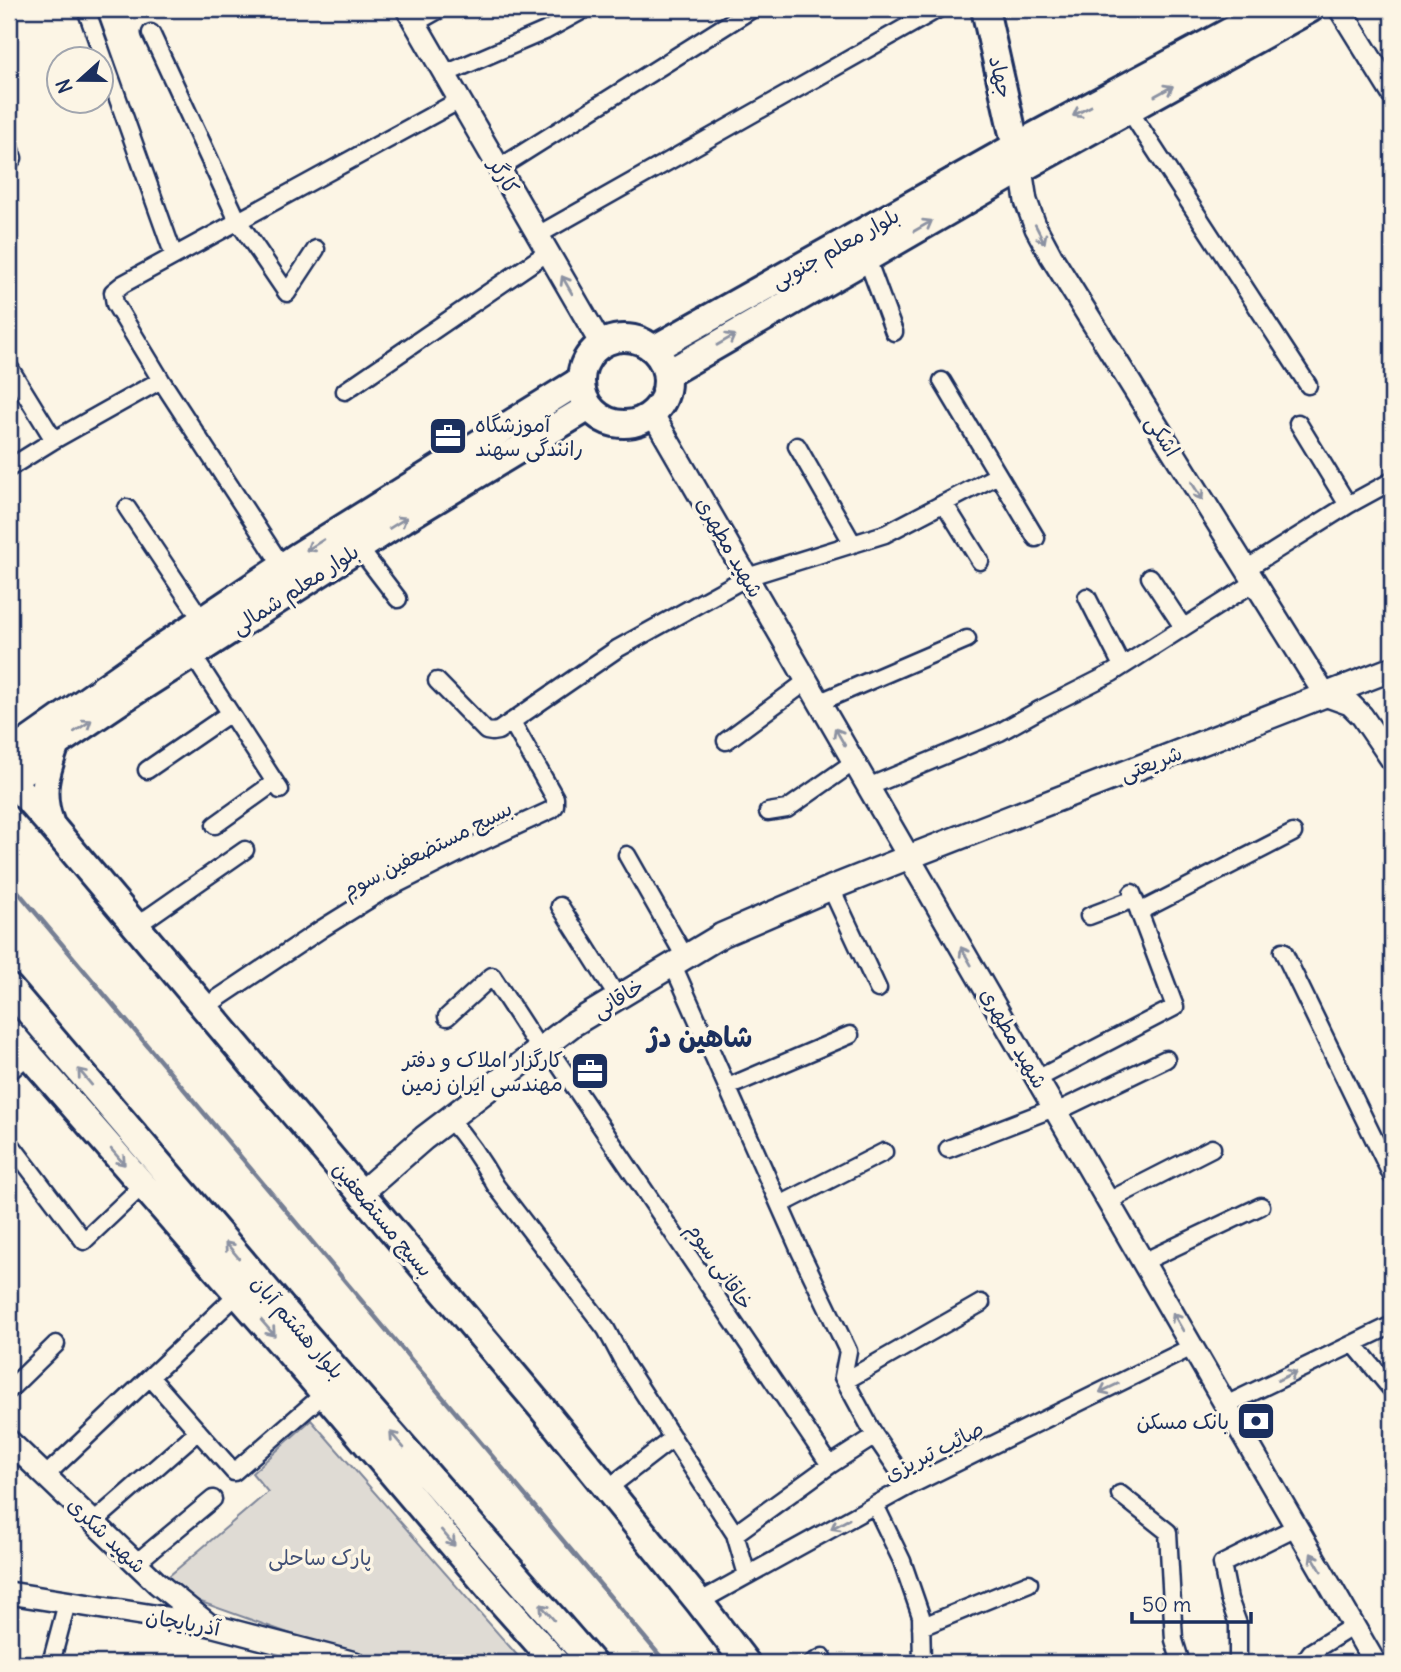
<svg xmlns="http://www.w3.org/2000/svg" width="1401" height="1672" font-family="Delius,'Playpen Sans Arabic',sans-serif">
<style>
.green{fill:#dfdbd4;stroke:#7d8599;stroke-width:2}
.lines{fill:none;stroke-linecap:round;stroke-linejoin:round}
.stream{stroke:#767f94;stroke-width:4.5}
.minor-casing{stroke:#1b2f5e;stroke-width:21}
.tertiary-casing{stroke:#1b2f5e;stroke-width:26}
.secondary-casing{stroke:#1b2f5e;stroke-width:28}
.primary-casing{stroke:#1b2f5e;stroke-width:32}
.minor{stroke:#fcf5e5;stroke-width:16}
.tertiary{stroke:#fcf5e5;stroke-width:21}
.secondary{stroke:#fcf5e5;stroke-width:23}
.primary{stroke:#fcf5e5;stroke-width:26}
.oneway{stroke:#8c92a2}
.labels{text-anchor:middle;dominant-baseline:central;stroke-width:7;stroke-linejoin:round;paint-order:stroke}
.street-label{font-size:21px;fill:#1b2f5e;stroke:#fcf5e5}
.poi-label{font-size:21px;fill:#1b2f5e;stroke:#fcf5e5;text-anchor:end}
.park-label{font-size:21px;fill:#425176;stroke:#fcf5e5}
.district-label{font-size:28px;font-weight:bold;fill:#1b2f5e;stroke:#fcf5e5}
</style>
<rect width="100%" height="100%" fill="#fcf5e5"/>
<filter id="ink" filterUnits="userSpaceOnUse"><feTurbulence type="fractalNoise" baseFrequency=".0143" numOctaves="2"/><feDisplacementMap in="SourceGraphic" scale="14" xChannelSelector="R" yChannelSelector="G"/><feConvolveMatrix kernelMatrix="1 2 1 2 8 2 1 2 1" color-interpolation-filters="sRGB"/></filter>
<g filter="url(#ink)">
<path class="green" d="M311,1420L524,1663H373L184,1596L169,1576L268,1492L252,1473Z"/>
<g class="lines">
<path class="stream" d="M9,881L666,1663"/>
<g class="minor-casing">
<path id="minor" d="M86,9L174,256
M415,23L440,9
M151,33L238,221L287,293L316,249
M445,74L545,31L585,9
M1129,110L1308,385
M9,147L13,158L9,161
M499,168L752,9
M538,235L938,9
M867,259L894,332
M9,367L54,440
M942,381L1036,538
M345,391L548,252
M1298,423L1348,505
M797,446L853,544
M9,468L54,440L161,380
M944,503L980,561
M127,508L202,620
M359,548L398,599
M282,566L161,380L115,304L113,292L123,284L460,100
M1246,569L1348,505L1392,481
M1150,577L1183,627
M1087,597L1122,666
M192,654L280,790
M437,681L486,731L492,732L498,731L617,649L747,577L885,534L998,475
M820,702L967,639
M726,741L807,681
M147,770L230,713
M868,787L1000,732L1041,709L1112,673L1255,582
M768,812L787,809L854,762
M215,825L275,782
M627,855L685,957
M831,888L878,989
M560,906L618,998
M1139,912L1293,833
M1089,916L1134,899
M136,926L245,850
M1283,951L1392,1176
M673,965L800,1251L848,1351L843,1377L875,1436L909,1486
M205,1007L323,928L381,892L473,846L551,810L555,806V798L512,722
M447,1017L492,976L540,1050
M546,1045L830,1465L875,1436
M9,1072L28,1055
M1037,1079L1175,1007L1132,893
M728,1087L850,1035
M1056,1112L1166,1059
M449,1119C468,1140 482,1161 496,1186L606,1329L624,1363L735,1534L747,1575
M9,1142L84,1241L143,1185
M948,1149L1054,1108
M1108,1201L1212,1148
M780,1205L884,1152
M1143,1262L1261,1206
M1354,1344L1392,1390
M150,1377L234,1472L325,1393
M845,1381L981,1303
M9,1390L56,1344
M1226,1405L1392,1325
M45,1476L242,1290
M607,1489L673,1438
M1120,1494L1168,1532L1174,1640L1181,1663
M875,1505L902,1561L921,1616L922,1663
M94,1522L198,1431
M735,1534L830,1465
M136,1563L213,1499
M699,1602L909,1486L1192,1347
M921,1627L1029,1583
M51,1663L67,1603
M812,1663L823,1657
M1236,1663L1238,1659V1624L1229,1599L1222,1564L1296,1527
M1303,1663L1311,1652L1353,1626
M1388,1663L1392,1662"/>
</g>
<g class="tertiary-casing">
<path id="tertiary" d="M407,9L601,344
M1340,9L1392,93
M1021,169L1026,201L1036,228L1051,256L1325,695L1350,704L1362,716L1392,760
M652,413L1375,1663
M9,1441L157,1583L208,1624
M9,1593L210,1625L355,1663"/>
</g>
<g class="secondary-casing">
<path id="secondary" d="M361,1193L424,1138L572,1025L722,935L831,888L909,857L1392,669"/>
</g>
<g class="primary-casing">
<path id="primary" d="M985,9L1019,161
M581 381a43 43 0 1 1 86 0a43 43 0 1 1-86 0Z
M654,349L1016,146L1272,9
M667,374L1021,169L1310,9
M9,755L158,650L298,556L581,380
M9,778L50,824L541,1407L699,1602L746,1663
M9,781H11L56,744L123,699L404,519L589,407
M50,822C39,793 46,772 56,744
M9,988L287,1314L592,1663
M9,1032L307,1373L492,1591L556,1663"/>
</g>
<use href="#minor" class="minor"/>
<use href="#tertiary" class="tertiary"/>
<use href="#secondary" class="secondary"/>
<use href="#primary" class="primary"/>
</g>
<defs><path id="oneway-shaft" d="M-6 0H5M1.5-3L5.5 0L1.5 3" fill="none" stroke-width="1.6" stroke-linecap="round" stroke-linejoin="round" transform="scale(1.75)"/></defs>
<g class="oneway">
<use href="#oneway-shaft" transform="translate(1164 91) rotate(-29)"/>
<use href="#oneway-shaft" transform="translate(1082 111) rotate(152)"/>
<use href="#oneway-shaft" transform="translate(923 226) rotate(-30)"/>
<use href="#oneway-shaft" transform="translate(1040 234) rotate(63)"/>
<use href="#oneway-shaft" transform="translate(567 285) rotate(-120)"/>
<use href="#oneway-shaft" transform="translate(726 340) rotate(-30)"/>
<use href="#oneway-shaft" transform="translate(1197 491) rotate(58)"/>
<use href="#oneway-shaft" transform="translate(398 523) rotate(-32)"/>
<use href="#oneway-shaft" transform="translate(315 545) rotate(148)"/>
<use href="#oneway-shaft" transform="translate(83 726) rotate(-34)"/>
<use href="#oneway-shaft" transform="translate(840 737) rotate(-120)"/>
<use href="#oneway-shaft" transform="translate(966 956) rotate(-120)"/>
<use href="#oneway-shaft" transform="translate(85 1077) rotate(-130)"/>
<use href="#oneway-shaft" transform="translate(118 1157) rotate(49)"/>
<use href="#oneway-shaft" transform="translate(232 1250) rotate(-130)"/>
<use href="#oneway-shaft" transform="translate(1178 1322) rotate(-120)"/>
<use href="#oneway-shaft" transform="translate(268 1328) rotate(49)"/>
<use href="#oneway-shaft" transform="translate(1287 1376) rotate(-26)"/>
<use href="#oneway-shaft" transform="translate(1109 1388) rotate(154)"/>
<use href="#oneway-shaft" transform="translate(397 1440) rotate(-131)"/>
<use href="#oneway-shaft" transform="translate(840 1524) rotate(151)"/>
<use href="#oneway-shaft" transform="translate(448 1538) rotate(50)"/>
<use href="#oneway-shaft" transform="translate(1316 1562) rotate(-120)"/>
<use href="#oneway-shaft" transform="translate(547 1612) rotate(-131)"/>
</g>
</g>
<defs>
<g id="office-square" transform="scale(2.0125)"><rect x="-9" y="-9" width="18" height="18" rx="4" fill="#1b2f5e" stroke="#fcf5e5"/><path d="M-6-3h4V-5.5h4V-3h4V5H-6ZM-1-4.5V-3h2v-1.5ZM-6 0V1H6V0Z" fill="#fff"/></g>
<g id="bank-square" transform="scale(2.0125)"><rect x="-9" y="-9" width="18" height="18" rx="4" fill="#1b2f5e" stroke="#fcf5e5"/><path d="M-6-4H6V4H-6ZM0-2.3a2.3 2.3 0 1 0 0 4.6a2.3 2.3 0 1 0 0-4.6Z" fill="#fff"/></g>
</defs>
<g fill-rule="evenodd">
<use href="#office-square" x="448" y="436"/>
<use href="#office-square" x="590" y="1071"/>
<use href="#bank-square" x="1256" y="1421"/>
</g>
<g class="labels">
<g class="street-label">
<text transform="translate(1001 77) rotate(77)">جهاد</text>
<text transform="translate(504 176) rotate(60)">کارگر</text>
<text transform="translate(835 248) rotate(-29)">بلوار معلم جنوبی</text>
<text transform="translate(1163 436) rotate(58)">اشکی</text>
<text transform="translate(730 547) rotate(60)">شهید مطهری</text>
<text transform="translate(295 589) rotate(-33)">بلوار معلم شمالی</text>
<text transform="translate(1151 763) rotate(-21)">شریعتی</text>
<text transform="translate(427 849) rotate(-27)">بسیج مستضعفین سوم</text>
<text transform="translate(618 998) rotate(-31)">خاقانی</text>
<text transform="translate(1014 1038) rotate(60)">شهید مطهری</text>
<text transform="translate(383 1219) rotate(50)">بسیج مستضعفین</text>
<text transform="translate(720 1266) rotate(56)">خاقانی سوم</text>
<text transform="translate(298 1327) rotate(49)">بلوار هشتم آبان</text>
<text transform="translate(934 1451) rotate(-27)">صائب تبریزی</text>
<text transform="translate(107 1535) rotate(44)">شهید شکری</text>
<text transform="translate(183 1622) rotate(10)">آذربایجان</text>
</g>
<g class="poi-label">
<text x="475" y="424" text-anchor="start">آموزشگاه<tspan x="475" dy="24">رانندگی سهند</tspan></text>
<text x="563" y="1059">کارگزار املاک و دفتر<tspan x="563" dy="24">مهندسی ایران زمین</tspan></text>
<text x="1229" y="1421">بانک مسکن</text>
</g>
<g class="park-label">
<text x="320" y="1557">پارک ساحلی</text>
</g>
<g class="district-label">
<text x="700" y="1037">شاهین دژ</text>
</g>
</g>
<rect width="1401" height="1672" fill="none" stroke="#fcf5e5" stroke-width="35"/>
<rect x="18" y="18" width="1366" height="1637" fill="none" stroke="#1b2f5e" stroke-width="2.5" filter="url(#ink)"/>
<g transform="translate(80 80) rotate(249)"><circle r="33" fill="#fcf5e5" stroke="#a2a6af" stroke-width="2"/>
<path d="M0-5L12 26L0 18L-12 26Z" fill="#1b2f5e"/>
<text y="-10" font-size="19" font-weight="bold" text-anchor="middle" fill="#1b2f5e">N</text>
</g>
<path d="M1132 1612v10h119v-10" fill="none" stroke="#1b2f5e" stroke-width="3.5"/>
<text x="1142" y="1612" font-size="21" fill="#1b2f5e" stroke="#fcf5e5" stroke-width="5" paint-order="stroke">50 m</text>
</svg>
